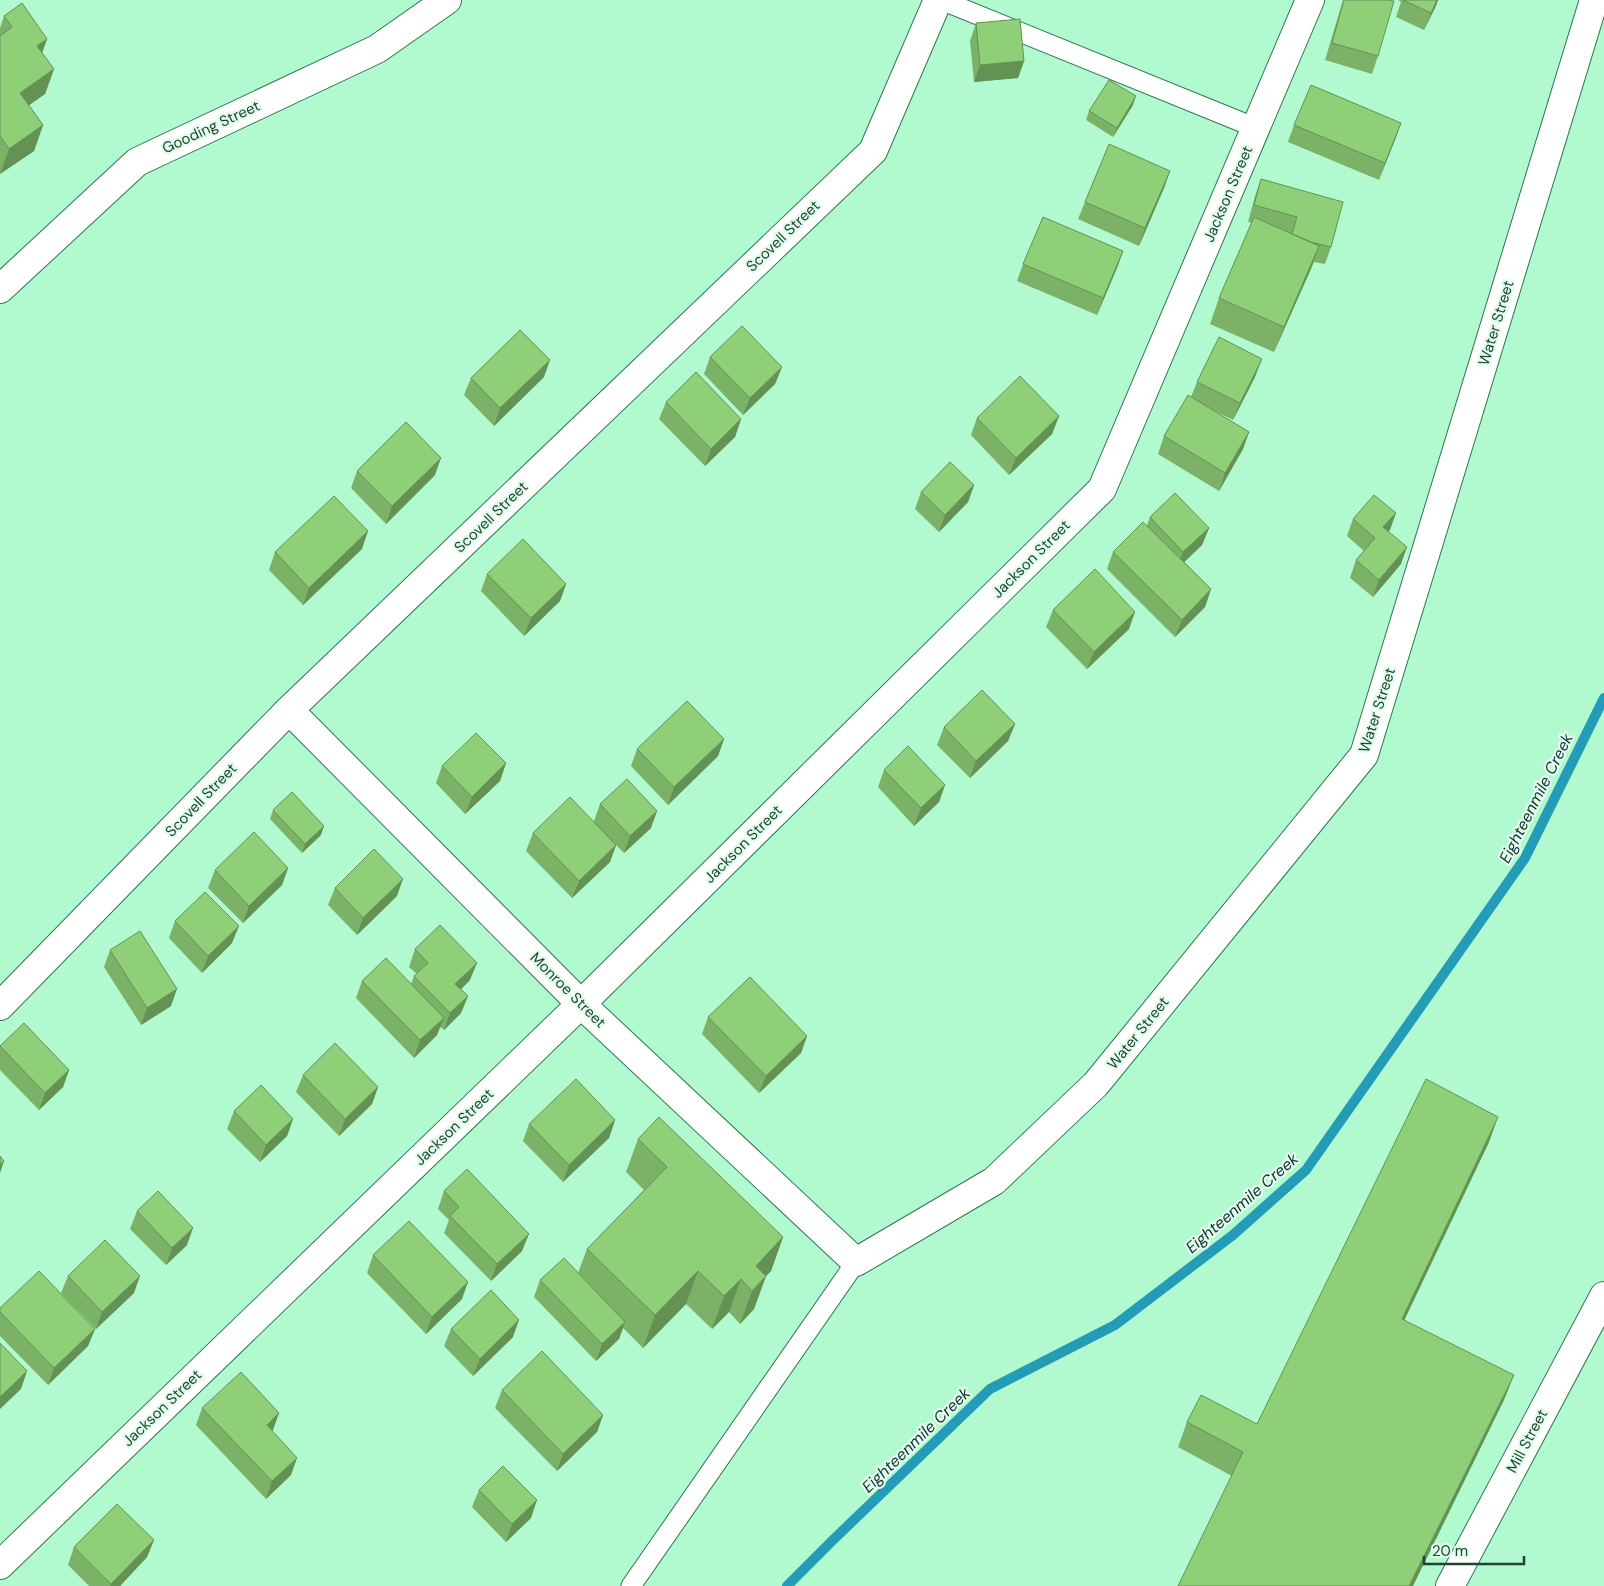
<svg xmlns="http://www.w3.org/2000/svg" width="1604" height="1586" font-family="'DM Sans',sans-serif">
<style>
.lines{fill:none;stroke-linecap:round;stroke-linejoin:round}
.stream{stroke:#249cb8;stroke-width:10}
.service-casing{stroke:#2e7651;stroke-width:21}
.minor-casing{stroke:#2e7651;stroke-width:30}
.tertiary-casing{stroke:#2e7651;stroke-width:30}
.service{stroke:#fff;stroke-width:19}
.minor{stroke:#fff;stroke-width:28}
.tertiary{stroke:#fff;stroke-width:28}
.wall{fill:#7bb267}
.shaded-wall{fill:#649154}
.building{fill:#8fcf78;stroke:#649154}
.labels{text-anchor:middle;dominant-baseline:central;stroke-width:4.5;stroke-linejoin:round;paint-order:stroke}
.street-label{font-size:15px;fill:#244231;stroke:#e0fceb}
.water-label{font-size:16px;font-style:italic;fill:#162e35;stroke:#e0fceb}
</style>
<rect width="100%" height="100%" fill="#b1facf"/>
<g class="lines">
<path class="stream" d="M787,1586L834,1539L990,1389L1115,1325L1233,1235L1306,1170L1525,858L1604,698"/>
<g class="service-casing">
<path id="service" d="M941,0L1256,128
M631,1586L856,1262"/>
</g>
<g class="minor-casing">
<path id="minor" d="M289,710L581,1004L856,1262L994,1181L1096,1084L1364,755L1594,0
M0,1006L289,710L873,151L938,0
M0,1565L581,1004L1102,489L1310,0
M1450,1586L1604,1296"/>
</g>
<g class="tertiary-casing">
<path id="tertiary" d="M0,289L137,162L377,49L447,0"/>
</g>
<use href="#service" class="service"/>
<use href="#minor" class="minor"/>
<use href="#tertiary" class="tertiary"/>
</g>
<path class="wall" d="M1343,0H1390L1378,56L1372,74L1325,60Z
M1398,0H1438L1424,30L1396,17L1401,2Z
M4,16L47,39L42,53L54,69L45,94L29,105L43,125L34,151L0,174V28Z
M976,23L1024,61L1018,78L974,82L970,41Z
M1133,105L1113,137L1086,120L1089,111Z
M1401,123L1379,180L1288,142L1294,125Z
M1170,171L1164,188L1139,246L1078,219L1085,202Z
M1261,179L1331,247L1325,264L1314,262L1274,352L1210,324L1219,298L1252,223L1248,222L1255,196Z
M1123,251L1117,268L1097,315L1017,281L1023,264Z
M710,357L782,367L775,384L743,415L704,374Z
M544,377L494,426L464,395L471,378Z
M1255,377L1233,420L1211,409L1249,432L1243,449L1219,491L1158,454L1164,436L1191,397L1197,382Z
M666,402L741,419L735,437L705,466L659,419Z
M1059,416L1052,434L1009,475L971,435L977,418Z
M357,471L435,475L386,524L351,488Z
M974,485L968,502L939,532L915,509L921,492Z
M1396,513L1388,531L1401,564L1373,597L1350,578L1356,560L1364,551L1347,536L1353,519Z
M1150,517L1209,528L1202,545L1184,562L1211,589L1205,607L1175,637L1107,569L1113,552L1147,525Z
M362,549L303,605L269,570L275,552Z
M487,574L566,584L560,601L524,636L481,591Z
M1053,610L1129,629L1087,669L1046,627Z
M1015,724L1008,741L970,778L937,745L944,727Z
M724,739L718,756L668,805L631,766L637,749Z
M506,763L500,781L465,814L436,783L442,766Z
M884,770L945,785L939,802L914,826L878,787Z
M600,804L651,828L624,853L616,845L610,862L572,898L526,851L533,833L594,821Z
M273,810L321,835L302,853L270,819Z
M288,868L282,885L243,923L208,888L215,870Z
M335,888L397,896L357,935L328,905Z
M175,921L232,943L202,973L169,938Z
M415,949L470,980L461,989L468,996L461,1013L444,1030L440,1027L437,1035L414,1058L356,998L362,981L411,984L414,976L417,974L409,967Z
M110,950L171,1006L141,1025L104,967Z
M708,1017L807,1036L801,1053L759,1093L702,1034Z
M0,1046L69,1070L63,1087L39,1110L0,1070Z
M303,1075L378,1087L372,1104L339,1136L296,1092Z
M234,1111L293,1119L287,1136L260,1162L227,1129Z
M615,1120L609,1138L563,1182L523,1141L529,1124Z
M638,1139L783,1237L771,1271L766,1276L754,1309L740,1324L729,1312L712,1329L686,1304L643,1348L623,1328L619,1339L596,1361L534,1297L540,1280L578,1273L587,1249L644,1190L626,1172Z
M1489,1142L1404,1320L1504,1400L1232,1476L1178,1447L1187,1422L1257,1424Z
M444,1191L522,1251L491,1281L444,1233L449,1220L438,1209Z
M137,1211L187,1245L166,1265L130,1229Z
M373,1255L462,1299L426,1334L367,1273Z
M68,1276L134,1293L96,1329L61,1293Z
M0,1308L95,1329L88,1346L48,1385L0,1336Z
M451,1329L513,1337L473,1376L444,1346Z
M502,1390L603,1415L597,1432L557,1471L495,1408Z
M202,1408L279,1413L272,1431L291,1475L266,1499L196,1425Z
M479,1490L531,1518L506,1542L472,1507Z
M154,1540L147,1557L120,1586H89L68,1565L74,1547Z"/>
<path class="shaded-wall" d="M1437,0H1438L1436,6L1424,30L1431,13Z
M47,39L38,64L37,46Z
M1024,61L1018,78L974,82L980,65Z
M54,69L45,94L11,118L20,93Z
M1136,96L1133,105L1113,137L1117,128Z
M1401,123L1395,140L1379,180L1385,163Z
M43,125L34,151L0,174L9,149Z
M1170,171L1164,188L1139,246L1145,228Z
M1319,246L1310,271L1274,352L1284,327Z
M1123,251L1117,268L1097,315L1103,298Z
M1262,359L1255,377L1233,420L1240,403Z
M550,360L544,377L494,426L500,408Z
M782,367L775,384L743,415L750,398Z
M1059,416L1052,434L1009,475L1016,458Z
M741,419L735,437L705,466L711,449Z
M1249,432L1243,449L1219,491L1225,473Z
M441,458L435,475L386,524L392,506Z
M974,485L968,502L939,532L945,515Z
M1396,513L1390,530L1377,544L1383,527Z
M1209,528L1202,545L1177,569L1183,552Z
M368,531L362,549L303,605L309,588Z
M1407,547L1401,564L1373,597L1379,580Z
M566,584L560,601L524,636L531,618Z
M1211,589L1205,607L1175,637L1182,620Z
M1135,612L1129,629L1087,669L1094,652Z
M1015,724L1008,741L970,778L976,761Z
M724,739L718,756L668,805L674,787Z
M506,763L500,781L465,814L472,797Z
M945,785L939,802L914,826L921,808Z
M657,811L651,828L624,853L630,836Z
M324,826L321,835L302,853L305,844Z
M616,845L610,862L572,898L579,881Z
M288,868L282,885L243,923L249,906Z
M403,879L397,896L357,935L363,918Z
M239,926L232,943L202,973L208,956Z
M477,963L470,980L449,1001L455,984Z
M177,989L171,1006L141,1025L147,1008Z
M468,996L461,1013L444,1030L450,1013Z
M444,1018L437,1035L414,1058L420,1040Z
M807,1036L801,1053L759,1093L766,1076Z
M69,1070L63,1087L39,1110L45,1093Z
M378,1087L372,1104L339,1136L345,1119Z
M1498,1117L1489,1142L1393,1344L1402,1319Z
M293,1119L287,1136L260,1162L266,1145Z
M615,1120L609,1138L563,1182L569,1165Z
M4,1161L0,1173V1165Z
M193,1228L187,1245L166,1265L172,1248Z
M529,1234L522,1251L491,1281L497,1264Z
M783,1237L771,1271L752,1290L756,1266Z
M698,1271L686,1304L643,1348L655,1315Z
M140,1276L134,1293L96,1329L102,1312Z
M766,1276L754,1309L740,1324L752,1291Z
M741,1279L729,1312L712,1329L724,1296Z
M468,1282L462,1299L426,1334L432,1317Z
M519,1320L513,1337L473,1376L480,1359Z
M625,1322L619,1339L596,1361L602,1344Z
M95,1329L88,1346L48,1385L54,1368Z
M27,1371L21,1389L0,1409V1397Z
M1514,1375L1504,1400L1413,1586H1409Z
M279,1413L273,1430L260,1443L267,1425Z
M603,1415L597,1432L557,1471L563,1454Z
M297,1458L291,1475L266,1499L272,1481Z
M537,1500L531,1518L506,1542L512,1524Z
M154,1540L147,1557L120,1586H110L111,1584Z"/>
<path class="building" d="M1344,0H1390L1394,1L1378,56L1332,43Z
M1403,0H1437L1431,13Z
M22,3L47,39L37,46L54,69L20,93L43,125L9,149L0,136V36L12,27L4,16Z
M1020,19L1024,61L980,65L976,23Z
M1109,80L1136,96L1117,128L1089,111Z
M1311,85L1401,123L1385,163L1294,125Z
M1109,144L1170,171L1145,228L1085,202Z
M1261,179L1343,202L1331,247L1311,242L1292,234L1297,217L1254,205Z
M1043,217L1123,251L1103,298L1023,264Z
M1254,217L1319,246L1284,327L1219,298Z
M742,326L782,367L750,398L710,357Z
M520,330L550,360L500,408L471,378Z
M1219,337L1262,359L1240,403L1197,382Z
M696,372L741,419L711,449L666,402Z
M1020,376L1059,416L1016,458L977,418Z
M1188,395L1249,432L1225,473L1164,436Z
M406,422L441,458L392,506L357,471Z
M950,462L974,485L945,515L921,492Z
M1175,493L1209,528L1183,552L1150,517Z
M1374,495L1396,513L1383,527L1407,547L1379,580L1356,560L1375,538L1353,519Z
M334,496L368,531L309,588L275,552Z
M1143,522L1211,589L1182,620L1113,552Z
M523,539L566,584L531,618L487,574Z
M1095,569L1135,612L1094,652L1053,610Z
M982,690L1015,724L976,761L944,727Z
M687,701L724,739L674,787L637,749Z
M476,733L506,763L472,797L442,766Z
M908,746L945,785L921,808L884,770Z
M627,779L657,811L630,836L600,804Z
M292,792L324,826L305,844L273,810Z
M570,797L616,845L579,881L533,833Z
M254,832L288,868L249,906L215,870Z
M374,849L403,879L363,918L335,888Z
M205,892L239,926L208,956L175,921Z
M440,925L477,963L455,984L468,996L450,1013L414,976L428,963L415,949Z
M140,931L177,989L147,1008L110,950Z
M386,958L444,1018L420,1040L362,981Z
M750,977L807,1036L766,1076L708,1017Z
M24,1023L69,1070L45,1093L0,1046Z
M335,1043L378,1087L345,1119L303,1075Z
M576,1079L615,1120L569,1165L529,1124Z
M1426,1079L1498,1117L1402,1319L1514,1375L1409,1586H1178L1243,1452L1187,1422L1201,1395L1257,1424Z
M261,1085L293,1119L266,1145L234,1111Z
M659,1117L783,1237L756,1266L766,1276L752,1291L741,1279L724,1296L698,1271L655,1315L587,1249L667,1167L638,1139Z
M0,1156L4,1161L0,1165Z
M467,1169L529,1234L497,1264L450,1216L459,1207L444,1191Z
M158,1191L193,1228L172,1248L137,1211Z
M409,1221L468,1282L432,1317L373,1255Z
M105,1240L140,1276L102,1312L68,1276Z
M564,1258L625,1322L602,1344L540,1280Z
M39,1271L95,1329L54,1368L0,1312V1308Z
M491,1290L519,1320L480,1359L451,1329Z
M0,1343L27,1371L0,1397Z
M542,1351L603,1415L563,1454L502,1390Z
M241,1372L279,1413L267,1425L297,1458L272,1481L202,1408Z
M503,1466L537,1500L512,1524L479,1490Z
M117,1504L154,1540L111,1584L74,1547Z"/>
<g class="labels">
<g class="street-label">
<text transform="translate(211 127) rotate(-25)">Gooding Street</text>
<text transform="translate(1228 194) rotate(-67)">Jackson Street</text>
<text transform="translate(783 236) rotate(-44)">Scovell Street</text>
<text transform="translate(1496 323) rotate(-73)">Water Street</text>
<text transform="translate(491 517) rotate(-44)">Scovell Street</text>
<text transform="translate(1031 559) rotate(-45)">Jackson Street</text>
<text transform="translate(1377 710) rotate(-72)">Water Street</text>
<text transform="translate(201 800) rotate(-46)">Scovell Street</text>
<text transform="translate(743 844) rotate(-45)">Jackson Street</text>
<text transform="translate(568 990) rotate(45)">Monroe Street</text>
<text transform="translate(1138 1033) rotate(-51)">Water Street</text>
<text transform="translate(454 1127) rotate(-44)">Jackson Street</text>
<text transform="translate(162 1408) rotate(-44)">Jackson Street</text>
<text transform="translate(1527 1441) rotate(-62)">Mill Street</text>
</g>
<g class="water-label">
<text transform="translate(1536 798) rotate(-63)">Eighteenmile Creek</text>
<text transform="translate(1242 1203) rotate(-41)">Eighteenmile Creek</text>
<text transform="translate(916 1440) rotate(-44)">Eighteenmile Creek</text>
</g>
</g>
<path d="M1424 1556v8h100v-8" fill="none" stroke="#244231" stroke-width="2.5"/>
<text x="1432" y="1556" font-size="15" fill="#244231" stroke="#e0fceb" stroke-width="4" paint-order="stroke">20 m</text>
</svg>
